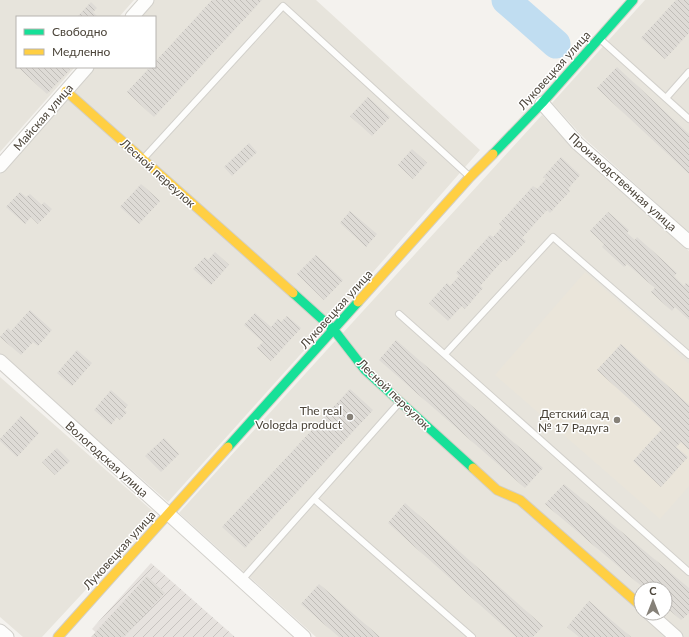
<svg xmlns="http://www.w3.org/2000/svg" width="689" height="637" font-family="Lato,sans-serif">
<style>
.residential{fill:#e7e4dc}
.industrial{fill:url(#industrial-furrows)}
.education{fill:#eae5da}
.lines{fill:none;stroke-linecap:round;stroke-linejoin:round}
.river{stroke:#c0ddf1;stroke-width:29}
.building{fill:url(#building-back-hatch)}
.lane-casing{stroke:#d2d0cb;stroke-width:8}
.street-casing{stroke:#d2d0cb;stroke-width:15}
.fast-casing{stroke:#d3cfc5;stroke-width:11}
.slow-casing{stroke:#d3cfc5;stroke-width:11}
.lane{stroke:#fdfdfc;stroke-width:6}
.street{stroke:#fdfdfc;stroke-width:13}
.fast{stroke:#16e098;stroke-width:9}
.slow{stroke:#ffcf43;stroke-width:9}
.poi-dot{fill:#868178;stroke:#fff;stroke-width:1.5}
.labels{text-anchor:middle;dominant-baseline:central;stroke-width:3;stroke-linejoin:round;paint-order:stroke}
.street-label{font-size:12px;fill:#4b4439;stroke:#fff}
.poi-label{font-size:12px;fill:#4b4439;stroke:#fff;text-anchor:end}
</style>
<defs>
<pattern id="industrial-furrows" width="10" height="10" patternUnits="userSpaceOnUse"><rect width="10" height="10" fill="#e6e2de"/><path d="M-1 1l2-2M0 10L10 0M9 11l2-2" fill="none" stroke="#c7c3bf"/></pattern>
<pattern id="building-back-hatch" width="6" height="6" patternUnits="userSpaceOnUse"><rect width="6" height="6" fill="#dedbd6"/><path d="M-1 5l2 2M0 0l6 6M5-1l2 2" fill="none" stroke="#c0bdb8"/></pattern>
</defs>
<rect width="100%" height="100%" fill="#f4f2ee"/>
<path class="residential" d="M0,0H134L119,17H17V67H75L0,152Z
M154,0H316L480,150L330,321L73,91L95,67H155V17H139Z
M645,0H689V233L583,137L552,103Z
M69,98L325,327L168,502L0,354V174Z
M542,115L572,147L689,251V637H683L656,613H665V589H641V600L498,486L367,368L342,334Z
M335,341L519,503L669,637H316L179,513Z
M0,377L156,514L42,637H23L0,617Z"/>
<path class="industrial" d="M151,563L235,637H101L92,629Z"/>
<path class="education" d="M585,272L689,364V486L660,519L495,375Z"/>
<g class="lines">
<path class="river" d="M506,0L556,44"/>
</g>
<path class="building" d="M212,0H262L154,117L127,92L150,67H155V62Z
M676,0H689V33L665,59L641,38Z
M91,2L97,8L93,12L98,17H77Z
M18,67H67L70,70L47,94Z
M617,67L689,134V174L597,88Z
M368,97L390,117L372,136L350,116Z
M249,143L257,152L232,176L224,167Z
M412,149L427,163L413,179L398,165Z
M561,157L580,175L568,189L570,191L550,213L547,210L522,238L526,241L507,261L504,259L480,286L483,288L465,309L462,306L448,321L429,303L447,283L450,286L459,276L456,273L490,235L493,237L502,227L499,224L533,186L537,189L546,179L543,177Z
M141,184L160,201L139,224L120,207Z
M20,192L26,197L30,194L42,205L44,202L52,209L38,224L31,217L25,224L6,207Z
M350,211L377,234L366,247L340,223Z
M608,212L629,230L627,233L635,240L637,237L677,273L674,276L684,286L686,283L689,285V320L675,307L672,311L651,292L655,288L627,264L624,267L602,247L604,244L590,231Z
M215,252L229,265L211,285L193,269L205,257L208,260Z
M316,255L343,280L324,300L297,274Z
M30,310L52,330L38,346L33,342L21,355L0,337L8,328L11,331Z
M255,313L271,327L278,319L281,322L287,316L301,328L271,361L257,348L263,342L244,325Z
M396,340L543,468L525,488L379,360Z
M621,344L689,405V450L681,442L676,447L688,457L661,487L633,461L662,429L597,370Z
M77,350L92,363L72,386L57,373Z
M350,389L373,410L245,548L222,527Z
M111,390L128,405L124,410L127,412L120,420L117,417L111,425L94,410Z
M21,416L39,433L17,457L0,441V439Z
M164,438L179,454L161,472L145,456Z
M57,448L70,461L55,475L42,462Z
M564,484L689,588V613L681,620L665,606V589H645L545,504Z
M405,503L543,626L533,637H516L388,523Z
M147,576L165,593L124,637H91Z
M319,584L380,637H339L301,604Z
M589,601L631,637H579L567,627Z"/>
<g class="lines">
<g class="lane-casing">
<path id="lane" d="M600,39L689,119
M666,98L689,72
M143,159L283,6L469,176
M399,314L689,572
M445,354L553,237L689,355
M314,499L472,637
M241,581L399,403"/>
</g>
<g class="street-casing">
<path id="street" d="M132,17L147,0
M542,103L577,143L689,242
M0,166L87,67
M0,361L304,637
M649,613L676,637
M0,631L7,637"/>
</g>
<g class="fast-casing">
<path id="fast" d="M493,154L542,103L633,0
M293,293L334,330L365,370L473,468
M228,447L358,302"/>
</g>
<g class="slow-casing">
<path id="slow" d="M66,91L293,293
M358,302L470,177L493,154
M473,468L497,490L520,500L641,606
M58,637L228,447"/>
</g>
<use href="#lane" class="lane"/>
<use href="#street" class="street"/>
<use href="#fast" class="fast"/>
<use href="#slow" class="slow"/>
</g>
<g class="poi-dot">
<circle cx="350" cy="417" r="4"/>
<circle cx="617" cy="420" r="4"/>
</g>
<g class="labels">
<g class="street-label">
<text transform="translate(554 70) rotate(-48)">Луковецкая улица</text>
<text transform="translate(43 117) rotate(-49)">Майская улица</text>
<text transform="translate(158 173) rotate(42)">Лесной переулок</text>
<text transform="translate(623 182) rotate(42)">Производственная улица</text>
<text transform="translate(336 309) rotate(-48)">Луковецкая улица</text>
<text transform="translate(394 394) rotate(44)">Лесной переулок</text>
<text transform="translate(107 459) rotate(42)">Вологодская улица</text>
<text transform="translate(119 550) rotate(-48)">Луковецкая улица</text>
</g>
<g class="poi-label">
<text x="342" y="410">The real<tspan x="342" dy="14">Vologda product</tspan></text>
<text x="609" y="413">Детский сад<tspan x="609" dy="14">№ 17 Радуга</tspan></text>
</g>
</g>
<rect x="16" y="16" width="140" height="52" fill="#ffffff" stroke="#b7b4b0"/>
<rect x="24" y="29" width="20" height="6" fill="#16e098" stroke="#b7b4b0"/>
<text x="52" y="36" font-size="12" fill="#4b4439">Свободно</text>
<rect x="24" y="49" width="20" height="6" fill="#ffcf43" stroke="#b7b4b0"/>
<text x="52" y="56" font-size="12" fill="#4b4439">Медленно</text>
<g transform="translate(653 601)"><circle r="19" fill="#ffffff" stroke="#b7b4b0"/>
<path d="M0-3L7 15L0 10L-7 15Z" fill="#868178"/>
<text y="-6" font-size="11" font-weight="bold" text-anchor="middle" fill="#4b4439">С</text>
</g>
</svg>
